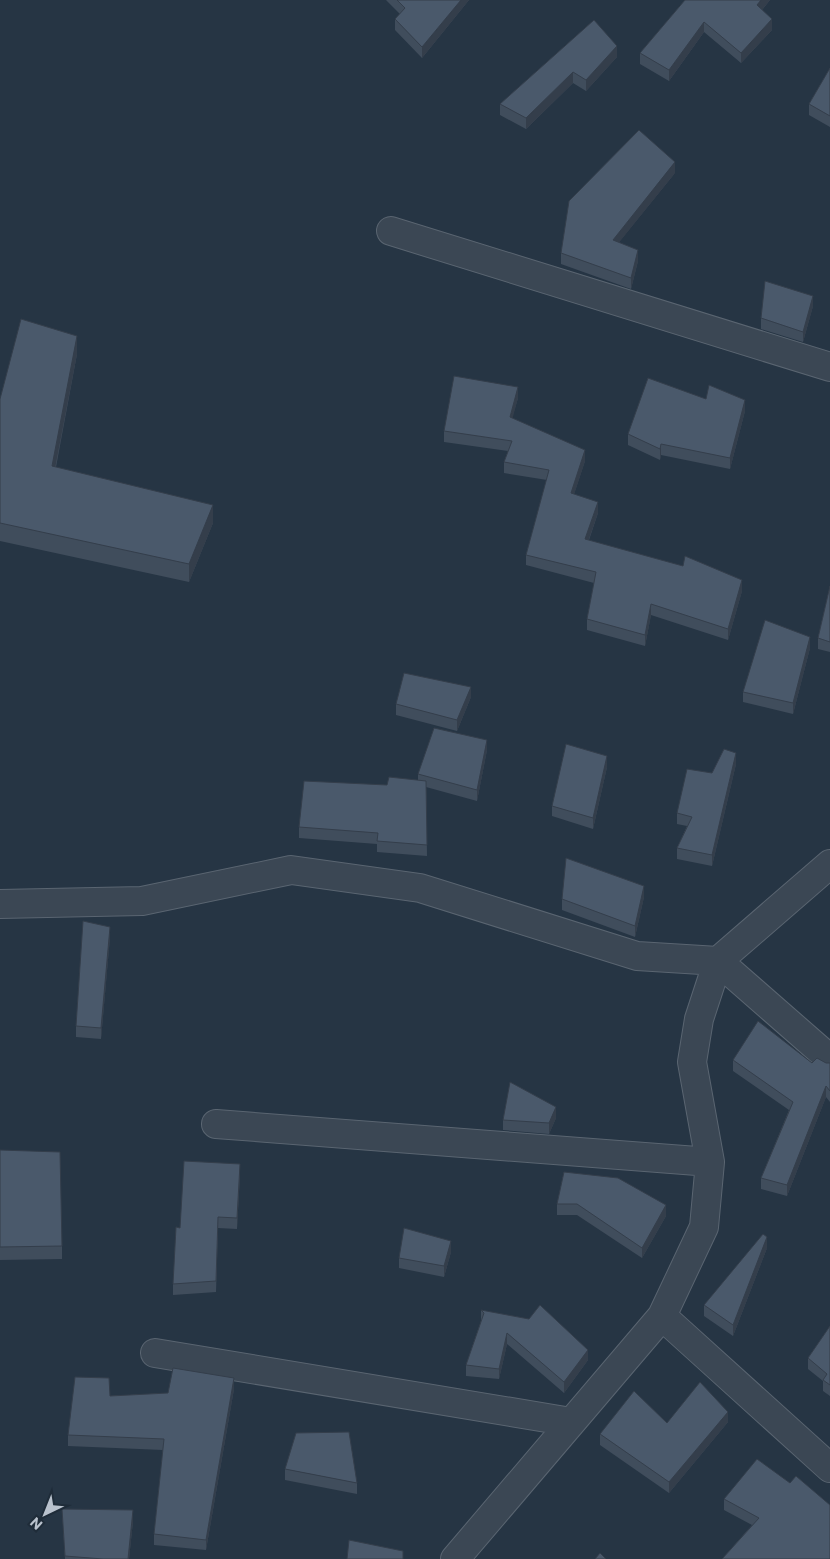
<svg xmlns="http://www.w3.org/2000/svg" width="830" height="1559" font-family="Commissioner,sans-serif">
<style>
.lines{fill:none;stroke-linecap:round;stroke-linejoin:round}
.minor-casing{stroke:#5a6571;stroke-width:30}
.minor{stroke:#3b4754;stroke-width:28}
.wall{fill:#404d5c}
.shaded-wall{fill:#343e4b}
.building{fill:#4a596b;stroke:#343e4b}
</style>
<rect width="100%" height="100%" fill="#263544"/>
<g class="lines">
<g class="minor-casing">
<path id="minor" d="M391,231L830,367
M0,904L142,901L291,870L420,888L637,956L718,961L830,1059
M216,1124L710,1162
M662,1316L830,1468
M155,1353L571,1422
M455,1559L662,1316L704,1227L710,1162L692,1062L699,1019L718,961L830,864"/>
</g>
<use href="#minor" class="minor"/>
</g>
<path class="wall" d="M386,0H469L422,58L395,30V19L400,14Z
M685,0H770L762,10L772,30L741,63L704,32L669,81L640,64V53Z
M594,20L617,57L586,91L573,83L526,129L500,115V104Z
M830,68V127L809,115V104Z
M675,173L619,242L638,261L631,289L561,264V253Z
M813,306L803,342L761,329V318Z
M77,354L56,467L213,523L189,582L0,541V399Z
M518,398L512,418L585,461L574,494L598,513L589,540L742,591L728,640L651,615L645,646L587,630V619L594,583L526,565V555L547,480L504,473V462L508,451L444,442V431Z
M706,399L745,411L730,469L661,455L660,460L628,445V434Z
M830,586V652L818,649V638Z
M810,648L793,714L743,702V692Z
M471,697L457,731L396,715V704Z
M487,750L477,801L426,787L427,856L377,852V844L299,838V827L387,785L418,780V774Z
M736,764L712,866L677,859V848L687,826L677,824V813L712,773Z
M607,767L593,829L552,816V806Z
M644,897L635,937L562,910V899Z
M110,937L101,1039L76,1037V1026Z
M733,1060L830,1063V1102L826,1097L787,1196L761,1189V1178L789,1110L733,1071Z
M556,1118L549,1134L503,1130V1120Z
M0,1150L62,1246V1259L0,1260Z
M564,1172L666,1216L642,1258L577,1215H557V1204Z
M240,1174L237,1229L218,1228L216,1292L173,1295V1284L180,1228Z
M767,1248L733,1336L704,1316V1305Z
M451,1252L444,1277L399,1268V1258Z
M481,1310L588,1360L564,1393L507,1344L499,1379L466,1376V1365L481,1321Z
M830,1326V1396L823,1391V1381L808,1369V1358Z
M234,1389L206,1550L154,1545V1534L163,1450L68,1446V1435L110,1396L168,1393Z
M728,1422L669,1493L600,1445V1434L667,1423Z
M285,1469L357,1483V1494L285,1480Z
M790,1483L830,1559H722L752,1525L724,1510V1499Z
M62,1509L133,1521L129,1559H65Z"/>
<path class="shaded-wall" d="M461,0H469L422,58V47Z
M761,0H770L757,16V5Z
M772,19V30L741,63V53Z
M704,22V32L669,81V70Z
M617,46V57L586,91V80Z
M573,72V83L526,129V118Z
M675,162V173L613,250V240Z
M638,250V261L631,289V278Z
M813,296V306L803,342V332Z
M77,336V354L52,484V466Z
M518,387V398L510,428V417Z
M745,400V411L730,469V458Z
M661,444V455L660,460V449Z
M585,450V461L571,504V493Z
M598,502V513L585,550V539Z
M213,505V523L189,582V564Z
M742,580V591L728,640V629Z
M651,604V615L645,646V635Z
M810,637V648L793,714V703Z
M471,687V697L457,731V720Z
M487,740V750L477,801V790Z
M736,753V764L712,866V855Z
M607,756V767L593,829V818Z
M644,886V897L635,937V926Z
M110,927V937L101,1039V1028Z
M826,1086V1097L787,1196V1185Z
M556,1107V1118L549,1134V1123Z
M240,1164V1174L237,1229V1218Z
M666,1205V1216L642,1258V1248Z
M767,1237V1248L733,1336V1325Z
M451,1241V1252L444,1277V1266Z
M507,1333V1344L499,1379V1369Z
M588,1350V1360L564,1393V1382Z
M234,1378V1389L206,1550V1540Z
M728,1412V1422L669,1493V1482Z
M133,1510V1521L129,1559H128Z"/>
<path class="building" d="M397,0H461L422,47L395,19L405,8Z
M685,0H761L757,5L772,19L741,53L704,22L669,70L640,53Z
M594,20L617,46L586,80L573,72L526,118L500,104Z
M830,68V116L809,104Z
M639,130L675,162L613,240L638,250L631,278L561,253L569,201Z
M765,281L813,296L803,332L761,318Z
M21,319L77,336L52,466L213,505L189,564L0,523V399Z
M454,376L518,387L510,417L585,450L571,493L598,502L585,539L683,566L685,556L742,580L728,629L651,604L645,635L587,619L596,572L526,555L549,470L504,462L512,441L444,431Z
M648,378L706,399L709,385L745,400L730,458L661,444L660,449L628,434Z
M830,586V642L818,638Z
M765,620L810,637L793,703L743,692Z
M404,673L471,687L457,720L396,704Z
M434,728L487,740L477,790L418,774Z
M566,744L607,756L593,818L552,806Z
M724,749L736,753L712,855L677,848L692,817L677,813L687,769L712,773Z
M389,777L426,781L427,845L377,841L378,833L299,827L304,781L387,785Z
M566,858L644,886L635,926L562,899Z
M83,921L110,927L101,1028L76,1026Z
M758,1021L812,1063L817,1058L826,1063H830V1091L826,1086L787,1185L761,1178L793,1102L733,1060Z
M510,1082L556,1107L549,1123L503,1120Z
M0,1150L60,1152L62,1246L0,1247Z
M184,1161L240,1164L237,1218L218,1217L216,1281L173,1284L176,1227L180,1228Z
M564,1172L618,1178L666,1205L642,1248L577,1204H557Z
M404,1228L451,1241L444,1266L399,1258Z
M763,1234L767,1237L733,1325L704,1305Z
M540,1305L588,1350L564,1382L507,1333L499,1369L466,1365L484,1313L481,1310L529,1319Z
M830,1326V1385L823,1380L827,1374L808,1358Z
M173,1368L234,1378L206,1540L154,1534L164,1439L68,1435L75,1377L109,1378L110,1396L168,1393Z
M700,1382L728,1412L669,1482L600,1434L634,1391L667,1423Z
M349,1432L357,1483L285,1469L296,1433Z
M757,1459L790,1483L796,1476L830,1505V1559H722L759,1518L724,1499Z
M62,1509L133,1510L128,1559H103L65,1556Z
M349,1540L403,1551V1559H347Z
M600,1553L606,1559H595Z"/>
<g transform="translate(45 1514) rotate(223)" stroke="#1f2c39" stroke-width="4" paint-order="stroke">
<path d="M0-4L9 19L0 12L-9 19Z" fill="#b9c2cd"/>
<text y="-8" font-size="14" font-weight="bold" text-anchor="middle" fill="#b9c2cd">N</text>
</g>
</svg>
